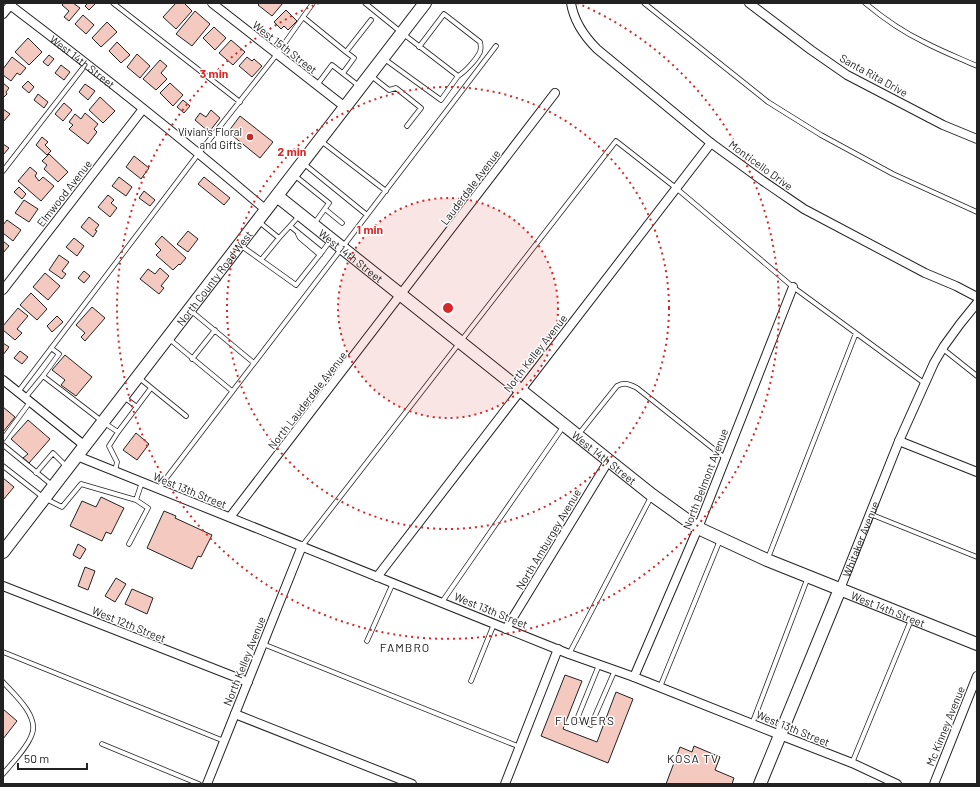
<svg xmlns="http://www.w3.org/2000/svg" width="980" height="787" font-family="Barlow,sans-serif">
<style>
.building{fill:#f3c9c0;stroke:#222}
.lines{fill:none;stroke-linecap:round;stroke-linejoin:round}
.lane-casing{stroke:#222;stroke-width:5.5}
.street-casing{stroke:#222;stroke-width:10}
.secondary-casing{stroke:#222;stroke-width:14}
.lane{stroke:#fff;stroke-width:4}
.street{stroke:#fff;stroke-width:8}
.secondary{stroke:#fff;stroke-width:12}
.ring{fill:none;stroke:#d62828;stroke-width:2;stroke-dasharray:2 4}
.poi-dot{fill:#c62828;stroke:#fff;stroke-width:1.5}
.labels{text-anchor:middle;dominant-baseline:central;stroke-width:3;stroke-linejoin:round;paint-order:stroke}
.street-label{font-size:11px;fill:#222;stroke:#fff}
.poi-label{font-size:11px;fill:#222;stroke:#fff;text-anchor:end}
.neighbourhood-label{font-size:12px;letter-spacing:1px;fill:#222;stroke:#fff}
.centre{fill:#d62828;stroke:#fff;stroke-width:2}
.ring-label{font-size:12px;text-anchor:middle;font-weight:bold;fill:#d62828;stroke:#fff;stroke-width:3;stroke-linejoin:round;paint-order:stroke}
</style>
<rect width="100%" height="100%" fill="#fff"/>
<path class="building" d="M64,3H73L80,8L69,21L64,17L69,11L62,5Z
M88,3H96L89,10L85,6Z
M176,3H184L192,11L176,29L163,17Z
M260,3H283L272,16L258,5Z
M286,10L297,21L288,30L284,26L281,29L274,22Z
M195,11L210,24L192,46L176,34Z
M83,15L94,25L86,34L75,24Z
M107,22L117,32L101,47L92,38Z
M214,27L226,38L215,50L203,38Z
M28,38L42,52L29,65L15,52Z
M231,40L245,52L233,65L219,53Z
M117,42L130,55L121,63L109,51Z
M137,54L150,66L140,78L127,67Z
M49,55L54,59L48,66L43,62Z
M12,57L26,68L20,75L17,73L11,81L3,75V69Z
M247,57L252,61L254,59L262,66L252,77L239,66Z
M160,60L167,66L161,73L167,79L156,90L143,79Z
M61,65L70,72L64,80L55,73Z
M28,81L34,87L29,93L22,87Z
M3,83L9,88L6,92L7,94L3,98Z
M170,83L183,95L173,106L160,93Z
M85,84L95,91L88,100L79,92Z
M38,94L48,102L44,108L34,100Z
M100,97L115,111L103,123L89,110Z
M183,100L190,106L184,113L177,107Z
M64,103L72,110L63,121L55,114Z
M3,109L10,114L3,122Z
M211,110L220,118L209,132L195,120L200,113L206,117Z
M85,113L98,124L94,129L97,132L88,144L69,129L73,125L69,122L75,114L81,119Z
M240,116L273,142L260,158L228,132Z
M42,137L48,142L45,145L51,151L47,155L36,145Z
M3,144L9,148L3,155Z
M49,154L68,172L58,182L44,169L47,165L42,161Z
M134,156L149,168L141,179L126,167Z
M30,167L37,173L35,176L39,181L43,177L54,186L41,201L18,181Z
M119,177L132,187L126,196L112,186Z
M204,177L230,198L224,205L198,184Z
M19,187L26,194L22,199L14,192Z
M144,191L155,200L150,206L139,198Z
M108,195L114,200L111,203L117,208L110,217L98,207Z
M24,200L38,209L29,222L15,213Z
M89,217L99,225L95,230L97,231L93,237L81,227Z
M7,220L21,230L13,241L3,233V225Z
M188,231L198,239L188,252L177,244Z
M162,236L186,258L180,265L179,264L173,270L156,255L161,250L155,244Z
M74,238L84,246L77,256L66,247Z
M3,241L9,246L3,253Z
M59,255L69,262L62,271L66,274L62,279L49,270Z
M160,268L169,276L161,286L164,288L159,294L140,279L148,269L155,274Z
M84,271L90,276L84,283L78,278Z
M45,273L60,286L48,300L33,287Z
M31,293L47,309L37,320L20,305Z
M92,307L105,318L85,341L81,337L85,333L76,325Z
M18,308L28,316L17,329L22,333L15,340L3,330V326Z
M57,316L63,322L52,332L47,326Z
M3,343L9,347L3,355Z
M20,351L28,357L22,364L14,358Z
M65,355L92,377L76,396L61,385L65,380L52,370Z
M3,407L15,417L3,432Z
M28,420L50,439L29,463L23,458L28,454L11,439Z
M136,433L149,444L137,460L123,450Z
M3,478L14,487L3,500Z
M101,497L124,508L111,534L106,532L102,541L70,526L82,501L96,507Z
M164,511L176,516L175,518L212,535L201,557L198,556L192,569L147,548Z
M78,544L86,549L80,559L73,555Z
M85,567L95,571L88,590L78,586Z
M116,578L126,584L115,602L105,596Z
M132,589L153,598L147,614L125,604Z
M565,675L582,681L563,729L597,742L616,692L633,699L608,763L541,736Z
M3,709L17,721L3,739Z
M694,746L720,757L715,770L734,778L732,784H666L680,747L692,752Z"/>
<g class="lines">
<g class="lane-casing">
<path id="lane" d="M113,3L240,102
M365,3L402,33L458,76L441,100L383,58
M644,3L768,102L821,135L893,174L977,212
M865,3C883,18 903,32 924,42C941,51 959,58 977,66
M303,17L346,52L371,20
M419,47L444,14L480,42C481,46 481,49 480,52C476,60 465,72 458,76
M343,73L354,58L346,52
M370,75L389,90L396,88L421,108L407,126
M317,85L332,65L359,86
M321,141L386,191
M303,163L367,215
M3,171L86,64
M294,175L329,203L314,224
M325,209L342,223
M299,216L290,226L322,252L330,241
M298,234L300,238L320,255
M279,238L290,226
M240,245L261,260L279,238L258,221
M261,260L296,285L322,252
M190,310L254,363
M168,338L232,391
M943,349L977,376
M192,359L215,330
M43,376L59,354L51,348
M138,377L186,416
M18,392L199,153L277,54L313,3
M25,398L43,376L103,422L118,432
M125,398L137,407
M578,435L617,386C625,382 629,384 637,388L725,458
M3,439L30,402
M3,445L52,485
M3,466L44,498L62,507L81,484L136,500L142,482
M115,471L117,462L109,446L118,432L151,388
M36,473L53,453L66,466
M158,489L496,46
M870,514L977,557
M129,544L148,508L136,500
M302,546L616,141L676,188L793,287L924,383
M768,558L856,333
M442,602L563,427
M367,641L393,583
M263,644L520,747
M3,652L224,741
M569,654L651,497
M599,665L577,719L591,725L615,670
M471,681L494,624
M3,682C14,694 39,716 32,734C28,747 12,763 3,774
M660,687L720,540
M752,724L808,577
M102,744L199,784
M852,763L911,620"/>
</g>
<g class="street-casing">
<g id="street">
<path d="M212,3L345,107"/>
<path d="M571,3C574,22 584,36 597,49L711,143L763,181L804,209L925,273L956,286L977,297"/>
<path d="M749,3L811,50L847,75L943,125L977,139"/>
<path id="s1" d="M10,5C97,71 183,139 266,210"/>
<path d="M3,14L12,3"/>
<path d="M3,290L143,109"/>
<path d="M3,380L85,446"/>
<path d="M899,441L977,472"/>
<path d="M77,456L569,654L634,677L780,735L852,763L897,784"/>
<path d="M230,517L555,93"/>
<path d="M377,577L711,143"/>
<path d="M3,586L248,682"/>
<path id="s2" d="M840,589L899,441L934,363L944,346L960,324L977,303"/>
<path d="M506,629L609,460"/>
<path d="M634,677L698,528L793,287"/>
<path d="M235,714L412,784"/>
<path d="M207,784L302,546"/>
<path d="M505,784L558,649"/>
<path d="M934,784L977,676"/>
</g>
</g>
<g class="secondary-casing">
<g id="secondary">
<path id="s3" d="M277,196L652,495L698,528L767,560L977,644"/>
<path id="s4" d="M3,552L425,3"/>
<path d="M760,784L840,589"/>
</g>
</g>
<use href="#lane" class="lane"/>
<use href="#street" class="street"/>
<use href="#secondary" class="secondary"/>
</g>
<circle cx="448" cy="308" r="110" fill="#d62828" fill-opacity=".12"/>
<g class="ring">
<circle cx="448" cy="308" r="110"/>
<circle cx="448" cy="308" r="221"/>
<path d="M577 3A331 331 0 1 1 319 3"/>
</g>
<circle class="poi-dot" cx="250" cy="137" r="4"/>
<g class="labels">
<g class="street-label">
<text transform="translate(285 47) rotate(38)">West 15th Street</text>
<text stroke="none"><textPath href="#s1" startOffset="92">West 14th Street</textPath></text>
<text transform="translate(874 75) rotate(29)">Santa Rita Drive</text>
<text transform="translate(761 165) rotate(36)">Monticello Drive</text>
<text transform="translate(470 187) rotate(-53)">Lauderdale Avenue</text>
<text transform="translate(64 193) rotate(-52)">Elmwood Avenue</text>
<text stroke="none"><textPath href="#s3" startOffset="95">West 14th Street</textPath></text>
<text stroke="none"><textPath href="#s4" startOffset="346">North County Road West</textPath></text>
<text transform="translate(535 353) rotate(-52)">North Kelley Avenue</text>
<text transform="translate(307 400) rotate(-52)">North Lauderdale Avenue</text>
<text stroke="none"><textPath href="#s3" startOffset="419">West 14th Street</textPath></text>
<text transform="translate(705 479) rotate(-69)">North Belmont Avenue</text>
<text transform="translate(190 490) rotate(22)">West 13th Street</text>
<text transform="translate(548 539) rotate(-59)">North Amburgey Avenue</text>
<text stroke="none"><textPath href="#s2" startOffset="54">Whitaker Avenue</textPath></text>
<text stroke="none"><textPath href="#s3" startOffset="743">West 14th Street</textPath></text>
<text transform="translate(491 610) rotate(22)">West 13th Street</text>
<text transform="translate(129 624) rotate(22)">West 12th Street</text>
<text transform="translate(244 661) rotate(-68)">North Kelley Avenue</text>
<text transform="translate(945 726) rotate(-68)">Mc Kinney Avenue</text>
<text transform="translate(793 728) rotate(22)">West 13th Street</text>
</g>
<g class="poi-label">
<text x="242" y="131">Vivian's Floral<tspan x="242" dy="13">and Gifts</tspan></text>
</g>
<g class="neighbourhood-label">
<text x="405" y="647">FAMBRO</text>
<text x="585" y="720">FLOWERS</text>
<text x="693" y="758">KOSA TV</text>
</g>
</g>
<circle cx="448" cy="308" r="6" class="centre"/>
<g class="ring-label">
<text x="214" y="78">3 min</text>
<text x="292" y="156">2 min</text>
<text x="370" y="234">1 min</text>
</g>
<rect width="980" height="787" fill="none" stroke="#222222" stroke-width="8"/>
<path d="M18 763v6h69v-6" fill="none" stroke="#222222" stroke-width="2"/>
<text x="24" y="763" font-size="12" fill="#222222" stroke="#ffffff" stroke-width="3" paint-order="stroke">50 m</text>
</svg>
